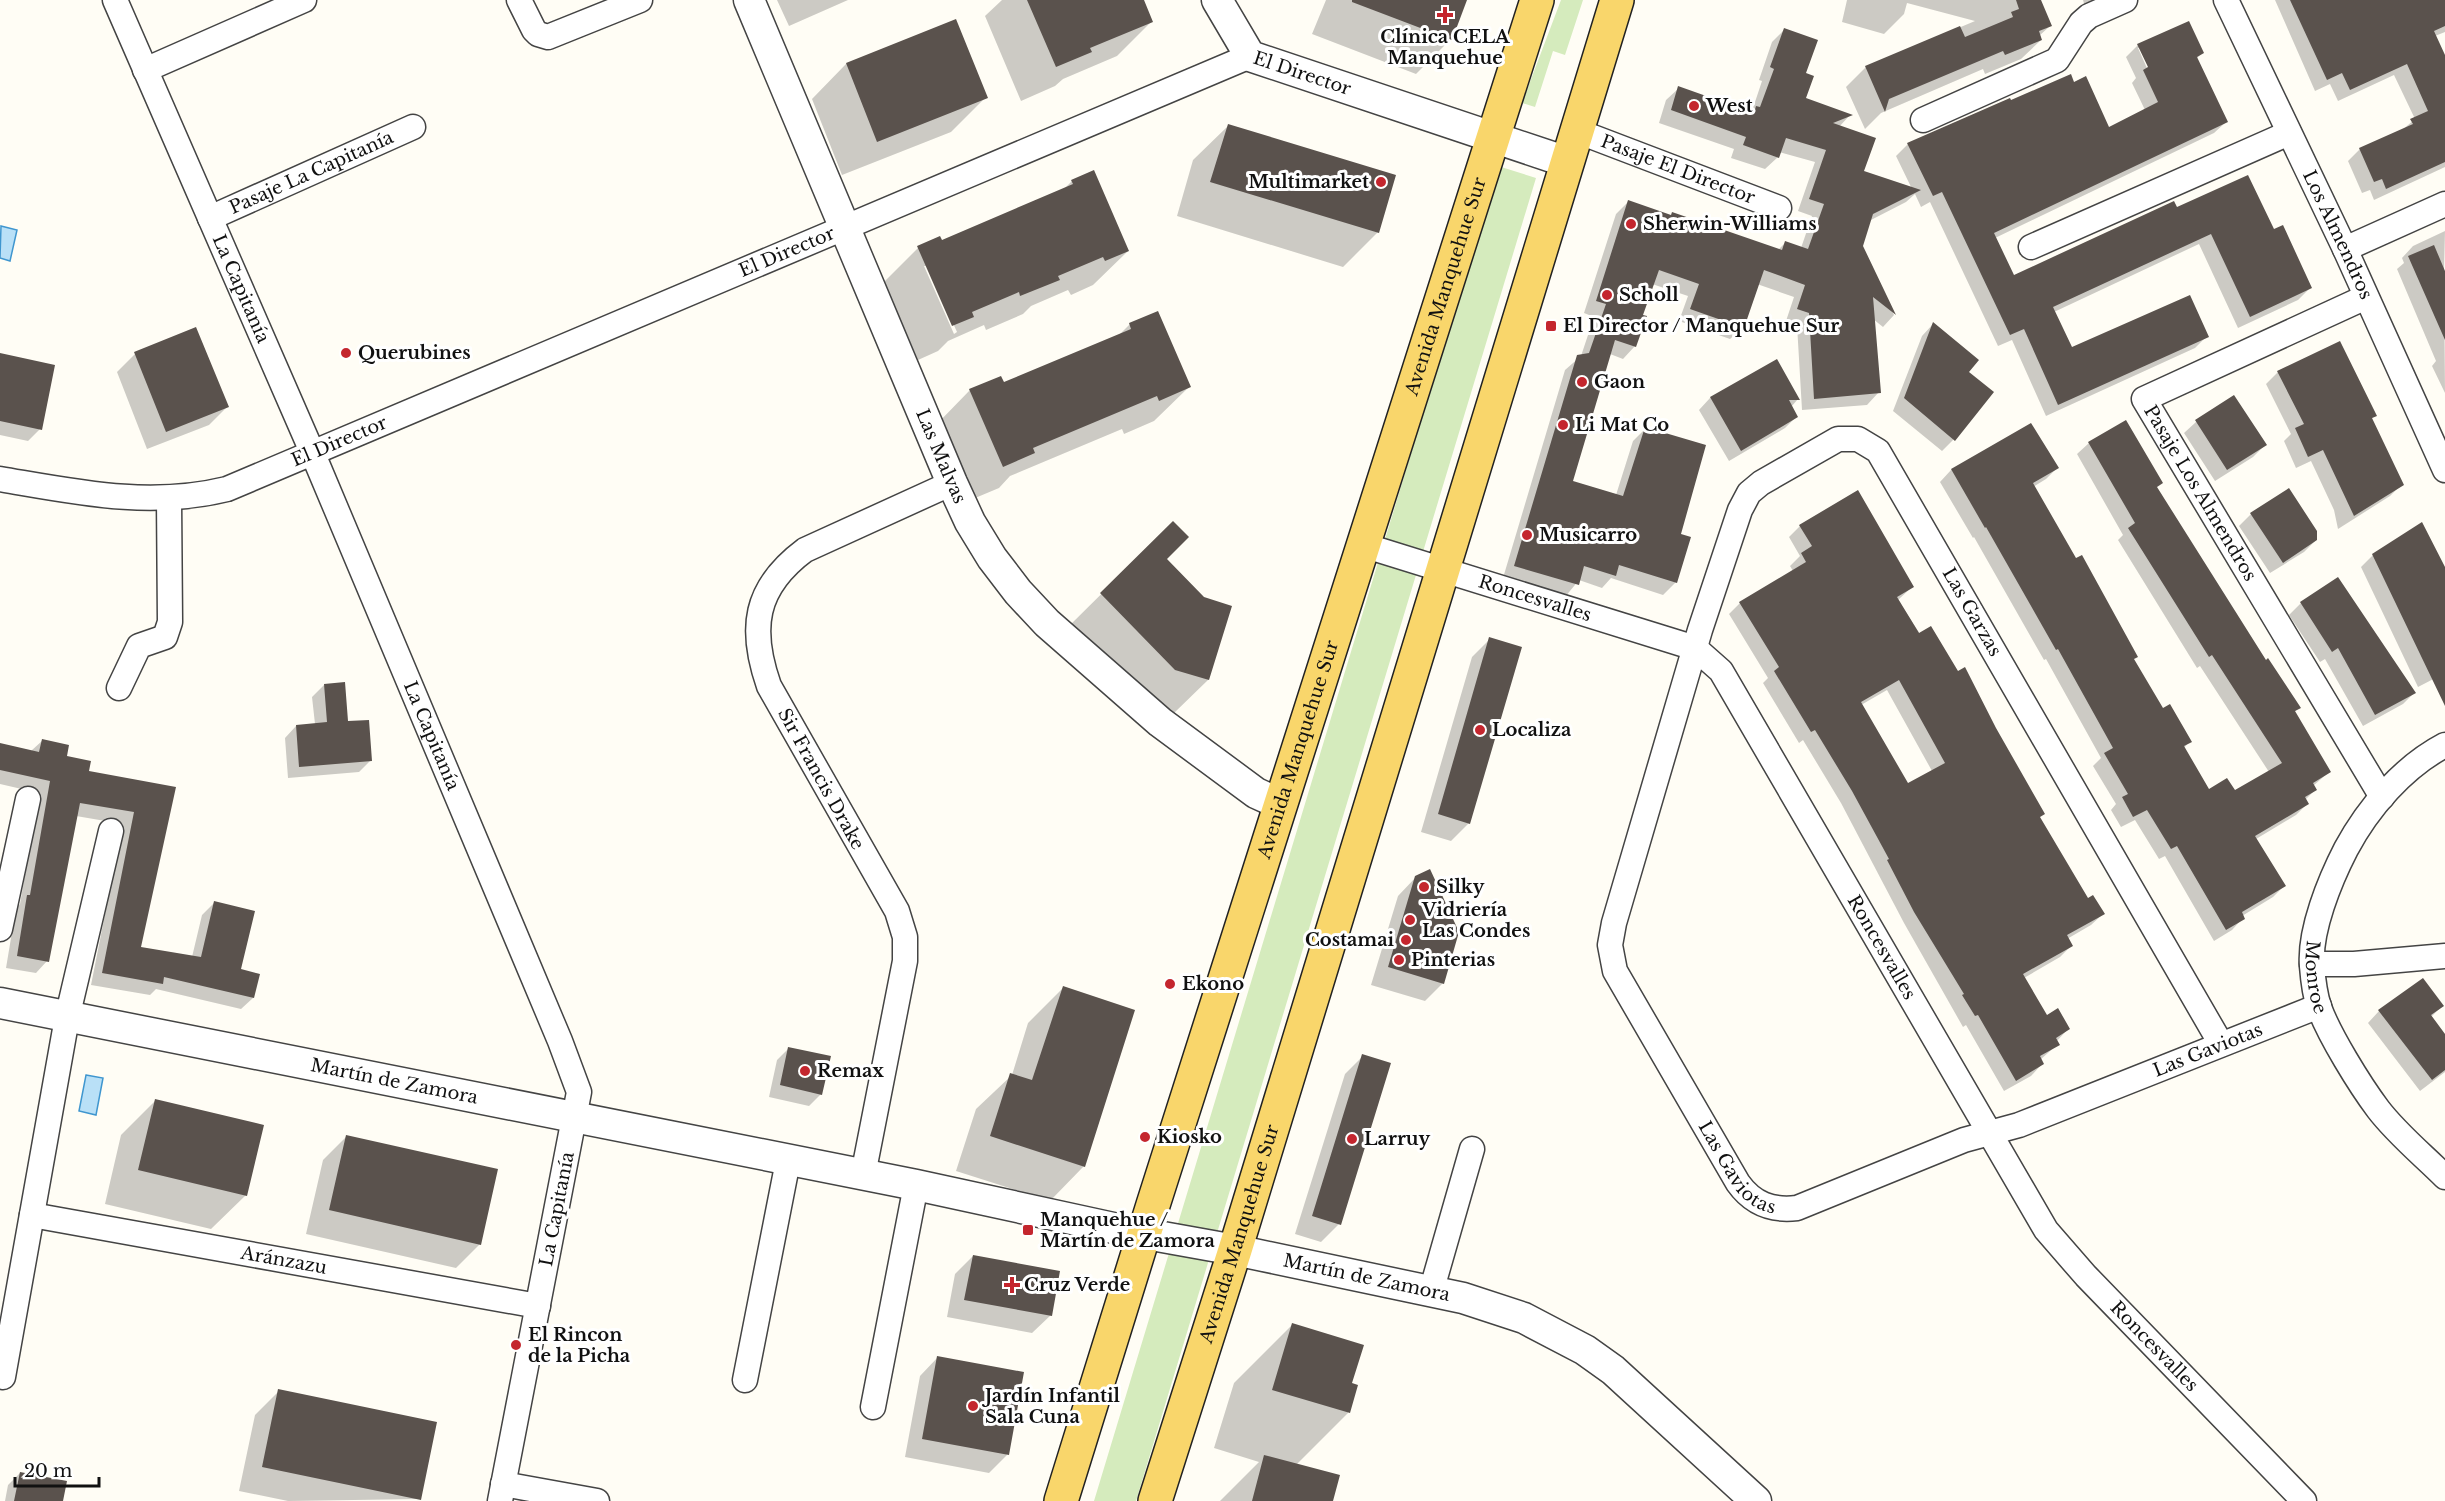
<svg xmlns="http://www.w3.org/2000/svg" width="2445" height="1501" font-family="'Libre Baskerville',serif">
<style>
.green{fill:#d5ebbd}
.water{fill:#b9e0f7;stroke:#3f96cf;stroke-width:1.5}
.shadow{fill:#0003;fill-rule:evenodd}
.building{fill:#5a524d;fill-rule:evenodd}
.lines{fill:none;stroke-linecap:round;stroke-linejoin:round}
.minor-casing{stroke:#444;stroke-width:27}
.tertiary-casing{stroke:#444;stroke-width:33}
.primary-casing{stroke:#222;stroke-width:36}
.minor{stroke:#fff;stroke-width:24}
.tertiary{stroke:#fff;stroke-width:30}
.primary{stroke:#f9d66b;stroke-width:33}
.poi-dot{fill:#c4262e;stroke:#fff;stroke-width:2}
.labels{text-anchor:middle;dominant-baseline:central;stroke-width:6;stroke-linejoin:round;paint-order:stroke}
.poi-label{font-size:18px;font-weight:bold;fill:#111;stroke:#fff;text-anchor:start}
.street-label{font-size:18px;fill:#111;stroke:#fff}
</style>
<rect width="100%" height="100%" fill="#fffdf5"/>
<path class="green" d="M1561,0H1583L1565,55L1553,51L1535,107L1522,103Z
M1498,166L1536,178L1136,1501H1094Z"/>
<path class="water" d="M1,226L17,230L10,261L0,258Z
M86,1075L103,1078L96,1115L79,1111Z"/>
<path class="shadow" d="M777,0H848L789,26Z
M1002,0H1142L1152,21L1117,56L1063,79L1055,86L1021,101L985,16Z
M1326,0H1466L1451,39L1416,74L1312,34Z
M1847,0H2040L2050,26L2039,36L2041,40L2021,59L1985,74L1983,69L1881,113L1865,129L1846,87L1866,67L1975,21L1907,3L1904,14L1884,34L1842,22Z
M2083,0H2096L2085,7Z
M2275,0H2445V32L2435,36L2445,58V167L2374,200L2370,190L2362,193L2348,161L2360,149L2400,132L2415,119L2394,75L2338,101L2330,84L2315,91Z
M955,21L986,97L951,132L842,175L812,99L846,64Z
M1784,30L1804,74V99L1850,115L1839,127L1862,172L1912,189L1896,156L1908,144L2010,102L2074,84L2108,129L2145,110L2132,83L2136,78L2126,57L2138,45L2202,53L2196,59L2226,122L2214,133L1995,238L2013,277L2177,209L2273,231L2310,288L2298,300L2238,328L2199,244L2054,312L2072,349L2207,336L2195,348L2046,416L2012,340L1998,346L1930,202L1921,207L1915,194L1906,202L1869,221L1862,246L1894,315L1883,327L1873,319L1879,392L1867,405L1802,410L1797,325L1786,321L1794,297L1757,284L1743,327L1730,339L1679,321L1688,296L1652,284L1641,316L1635,346L1623,359L1610,354L1571,482L1616,495L1633,441L1646,428L1679,535L1676,582L1663,595L1611,578L1602,588L1579,580L1565,597L1503,578L1565,370L1581,356L1594,317L1584,313L1616,214L1628,202L1778,250L1785,243L1801,248L1812,216L1798,211L1815,162L1779,152L1778,157L1765,169L1731,158L1734,149L1659,123L1666,100L1679,88L1751,114L1762,81L1759,80L1772,42ZM2138,48H2141L2153,73L2150,75Z
M1228,126L1378,232L1343,267L1177,216L1193,160Z
M1072,181L1128,251L1093,285L1071,295L1068,290L1031,306L1023,314L986,330L984,325L948,341L938,351L918,360L884,282L918,248L941,242L1064,189ZM924,266H927L957,332L954,334Z
M2445,231L2444,271L2445,393L2432,366L2436,361L2397,269L2404,263L2402,258L2413,246Z
M1130,324L1189,387L1154,421L1124,434L1122,429L1010,476L999,488L968,501L936,425L970,390L1004,384L1118,336Z
M1933,324L1967,372L1953,440L1942,451L1893,411L1922,336Z
M0,354L40,429L28,441L0,435Z
M135,354L227,407L209,425L147,449L117,372Z
M1777,361L1798,399L1791,407L1796,417L1785,428L1729,461L1699,410L1710,398Z
M2278,372L2375,416L2371,419L2402,484L2390,496L2338,529L2334,510L2311,461L2296,468L2284,441L2291,434L2266,384Z
M2196,422L2265,445L2253,457L2215,481L2184,433Z
M2031,425L2057,468L2046,479L2033,487L2162,710L2190,741L2184,748L2208,791L2235,792L2269,772L2200,666L2197,668L2118,540L2123,535L2077,454L2089,443L2156,488L2265,662L2299,708L2294,712L2329,772L2313,786L2315,790L2305,800L2307,804L2296,815L2256,839L2284,886L2273,897L2242,916L2243,918L2232,930L2214,941L2165,856L2159,859L2135,820L2121,827L2111,810L2116,804L2093,766L2101,758L2046,659L2044,660L1974,537L1973,538L1940,482L1951,470Z
M2251,514L2316,540L2304,552L2270,573L2239,526Z
M1173,523L1165,559L1208,680L1173,714L1066,629Z
M1800,526L1912,587L1898,600L2039,818L2087,900L2103,914L2091,925L2067,939L2071,946L2060,957L2024,978L2047,1017L2068,1029L2056,1042L2058,1044L2040,1060L2042,1064L2031,1076L2004,1091L1966,1025L1963,1027L1904,923L1841,803L1803,740L1799,743L1763,683L1768,678L1729,614L1740,603L1793,571L1790,566L1800,556L1789,537ZM1887,690L1932,771L1907,785L1861,705Z
M2373,555L2445,573V673L2418,687L2361,567Z
M2301,603L2414,693L2403,704L2363,726L2325,659L2320,662L2289,615Z
M1490,639L1469,823L1451,841L1421,832L1472,657Z
M324,685L371,760L359,772L288,778L285,738L296,726L315,724L312,697Z
M43,740L88,772L174,788L139,948L192,957L202,915L214,903L240,970L253,998L241,1009L156,989L150,995L91,985L123,824L76,816L47,961L36,973L6,968L16,908L20,904L39,793L0,784V744L31,751Z
M1416,877L1443,983L1425,1001L1371,985L1398,896Z
M1063,988L1084,1166L1050,1201L956,1171L976,1109L1012,1075L1028,1023Z
M2442,1006L2431,1017L2445,1043V1072L2420,1091L2368,1023L2379,1011Z
M789,1048L821,1094L809,1106L769,1097L777,1060Z
M1363,1056L1339,1224L1321,1242L1295,1234L1345,1074Z
M155,1101L246,1195L211,1229L105,1204L121,1135Z
M347,1136L480,1244L456,1268L306,1234L323,1160Z
M973,1256L1051,1315L1032,1333L947,1317L955,1274Z
M1292,1325L1350,1384L1356,1386L1348,1413L1296,1465L1331,1501H1220L1259,1462L1214,1448L1234,1383Z
M938,1357L1007,1455L989,1473L905,1457L920,1376Z
M279,1391L420,1499L288,1501L239,1491L255,1415Z
M20,1473L61,1501H5L8,1485Z"/>
<path class="building" d="M1027,0H1144L1153,22L1090,48L1092,52L1056,67Z
M1352,0H1467L1452,40L1352,2Z
M2016,0H2041L2052,26L2039,31L2042,40L2005,55L2003,51L1889,99L1885,112L1865,66L1960,26L1965,37L2013,17L2011,12L2019,9Z
M2290,0H2445V26L2434,31L2445,55V162L2386,189L2382,179L2374,182L2359,148L2413,124L2410,119L2428,111L2407,64L2350,90L2342,73L2327,80Z
M956,19L988,98L877,142L846,63Z
M2189,21L2204,53L2197,57L2228,122L1994,233L2014,275L2174,201L2177,207L2248,175L2274,229L2283,225L2312,288L2250,317L2211,234L2053,307L2072,347L2190,295L2209,337L2058,405L2024,329L2010,335L1942,192L1933,196L1907,143L2010,98L2011,100L2071,74L2074,82L2086,76L2109,127L2158,102L2143,70L2148,67L2137,44Z
M1784,28L1818,40L1806,73L1814,76L1806,98L1853,115L1833,123L1876,138L1864,171L1921,190L1873,214L1863,246L1896,315L1873,297L1881,393L1814,399L1809,313L1797,309L1805,285L1764,270L1744,328L1690,309L1699,284L1659,270L1643,315L1647,316L1636,347L1615,340L1573,481L1623,496L1645,427L1706,445L1681,534L1691,537L1677,583L1619,565L1616,576L1584,566L1579,585L1514,566L1577,355L1589,353L1606,304L1596,301L1628,200L1671,215L1672,212L1782,250L1785,241L1808,249L1824,204L1809,199L1826,150L1786,138L1779,158L1743,145L1746,137L1671,110L1678,86L1754,113L1756,106L1760,107L1774,69L1770,67Z
M1228,124L1396,175L1379,233L1210,182Z
M1094,170L1129,251L1105,261L1103,257L1058,276L1060,280L1020,296L1019,292L972,312L974,317L952,326L917,246L940,236L942,240L1073,184L1071,180Z
M2434,245L2445,271V340L2408,256Z
M1158,311L1191,387L1159,401L1157,396L1033,448L1035,453L1003,467L969,389L1001,376L1004,382L1131,329L1129,323Z
M1933,322L1979,360L1969,372L1994,392L1955,441L1904,398Z
M196,327L229,407L166,432L134,352Z
M2340,341L2377,416L2372,418L2404,485L2354,516L2323,450L2308,457L2295,428L2304,424L2277,371Z
M0,353L55,365L42,430L0,421Z
M1777,359L1800,400H1789L1798,417L1741,451L1710,397Z
M2234,395L2267,445L2227,470L2195,420Z
M2126,420L2163,483L2157,487L2266,660L2268,658L2301,708L2295,711L2331,772L2313,783L2317,790L2305,797L2309,804L2255,836L2286,886L2242,912L2245,919L2226,930L2177,846L2171,849L2147,810L2133,817L2122,797L2128,794L2104,753L2113,748L2058,649L2056,650L1986,527L1985,528L1951,469L2031,423L2059,468L2033,483L2076,558L2082,555L2138,657L2134,659L2163,708L2170,704L2192,742L2184,746L2209,789L2227,778L2235,790L2282,763L2212,655L2209,657L2128,528L2135,523L2088,442Z
M2289,488L2317,531V540L2283,563L2250,513Z
M1858,490L1914,587L1897,597L1919,633L1931,626L1958,671L1965,667L1996,728L2045,814L2040,817L2088,898L2093,895L2105,914L2067,935L2073,946L2023,974L2047,1015L2058,1008L2070,1029L2056,1038L2060,1045L2040,1056L2044,1064L2016,1081L1978,1015L1975,1016L1962,995L1964,994L1914,912L1887,860L1889,859L1852,791L1815,730L1811,732L1774,671L1779,667L1739,602L1806,562L1801,553L1812,546L1799,525ZM1899,680L1945,763L1908,783L1861,702Z
M1173,521L1189,537L1167,559L1204,597L1232,606L1209,680L1175,670L1100,593Z
M2422,522L2445,567V706L2372,554Z
M2338,577L2416,693L2375,715L2338,648L2332,652L2300,602Z
M1489,637L1522,647L1470,824L1438,814Z
M345,682L348,721L369,720L372,761L299,767L296,725L327,722L324,684Z
M42,739L69,745L67,756L91,761L89,771L176,787L141,947L201,957L214,901L255,911L241,969L260,974L254,998L164,977L163,984L102,973L134,812L80,803L49,962L17,956L27,895H30L50,781L0,770V743L39,752Z
M1430,869L1459,932L1444,984L1388,967L1415,876Z
M2423,978L2444,1006L2431,1015L2445,1034V1070L2432,1080L2378,1010Z
M1063,986L1135,1010L1085,1167L990,1136L1010,1073L1032,1080Z
M788,1047L831,1056L822,1095L780,1085Z
M1362,1054L1391,1063L1341,1225L1312,1216Z
M155,1099L264,1125L247,1196L138,1170Z
M346,1135L498,1169L481,1245L329,1210Z
M973,1255L1060,1271L1052,1316L964,1300Z
M1292,1323L1364,1345L1352,1383L1358,1385L1350,1413L1272,1390Z
M937,1356L1024,1372L1009,1455L922,1439Z
M278,1389L437,1422L421,1500L262,1467Z
M1264,1455L1340,1475L1333,1501H1252Z
M20,1472L67,1481L63,1501H14Z"/>
<g class="lines">
<g class="minor-casing">
<g id="minor">
<path id="s1" d="M115,0L313,454L560,1041L579,1092L500,1501"/>
<path d="M519,0L534,30L538,34L548,37L640,0"/>
<path id="s2" d="M2226,0L2345,249L2445,470"/>
<path d="M145,70L304,0"/>
<path d="M1923,120L2057,60L2081,23L2089,16L2125,0"/>
<path id="s3" d="M1577,131L1779,208"/>
<path id="s4" d="M210,218L413,127"/>
<path d="M2031,247L2289,133"/>
<path d="M2345,249L2445,204"/>
<path id="s5" d="M2366,297L2144,399L2382,797"/>
<path id="s6" d="M0,479C77,492 149,508 227,489L1250,56"/>
<path id="s7" d="M1363,545L1695,648L1721,671L2046,1230L2086,1276L2304,1501"/>
<path d="M119,688L139,646L165,637L170,622L169,499"/>
<path id="s8" d="M2445,745C2403,767 2368,808 2346,849C2330,880 2309,931 2312,966C2313,979 2315,995 2319,1007C2329,1035 2360,1085 2378,1109C2397,1134 2423,1155 2445,1177"/>
<path d="M0,929L28,799"/>
<path d="M2312,964H2354L2445,956"/>
<path id="s9" d="M2221,1044L1878,451L1858,439H1838L1761,483L1749,493L1740,510L1700,630L1614,923L1610,945L1615,971L1738,1183C1753,1204 1772,1211 1797,1208L1964,1140L2019,1125L2319,1006"/>
<path d="M863,1175L905,961V937L897,911L769,686C749,629 754,588 805,550L952,483"/>
<path id="s10" d="M32,1215L538,1306"/>
<path d="M1431,1292L1472,1149"/>
<path d="M3,1377L67,1018L111,831"/>
<path d="M745,1380L788,1161"/>
<path d="M873,1407L916,1185"/>
<path d="M503,1484L597,1501"/>
</g>
</g>
<g class="tertiary-casing">
<g id="tertiary">
<path id="s11" d="M749,0L952,483L970,522L992,558L1018,592L1047,623L1160,722L1256,793L1280,804"/>
<path id="s12" d="M1217,0L1250,56L1567,162"/>
<path id="s13" d="M0,1003L916,1185L1118,1229L1235,1250L1463,1298L1524,1318L1585,1350L1613,1370L1756,1501"/>
</g>
</g>
<g class="primary-casing">
<g id="primary">
<path id="s14" d="M1061,1501L1153,1205L1537,0"/>
<path id="s15" d="M1155,1501L1235,1250L1617,0"/>
</g>
</g>
<use href="#minor" class="minor"/>
<use href="#tertiary" class="tertiary"/>
<use href="#primary" class="primary"/>
</g>
<g class="poi-dot">
<path d="M1442 6h6v6h6v6h-6v6h-6v-6h-6v-6h6z"/>
<circle cx="1694" cy="106" r="6"/>
<circle cx="1381" cy="182" r="6"/>
<circle cx="1631" cy="224" r="6"/>
<circle cx="1607" cy="295" r="6"/>
<rect x="1545" y="320" width="12" height="12" rx="3"/>
<circle cx="346" cy="353" r="6"/>
<circle cx="1582" cy="382" r="6"/>
<circle cx="1563" cy="425" r="6"/>
<circle cx="1527" cy="535" r="6"/>
<circle cx="1480" cy="730" r="6"/>
<circle cx="1424" cy="887" r="6"/>
<circle cx="1410" cy="920" r="6"/>
<circle cx="1406" cy="940" r="6"/>
<circle cx="1399" cy="960" r="6"/>
<circle cx="1170" cy="984" r="6"/>
<circle cx="805" cy="1071" r="6"/>
<circle cx="1145" cy="1137" r="6"/>
<circle cx="1352" cy="1139" r="6"/>
<rect x="1022" y="1224" width="12" height="12" rx="3"/>
<path d="M1009 1276h6v6h6v6h-6v6h-6v-6h-6v-6h6z"/>
<circle cx="516" cy="1345" r="6"/>
<circle cx="973" cy="1406" r="6"/>
</g>
<g class="labels">
<g class="poi-label">
<text x="1445" y="37" text-anchor="middle">Clínica CELA<tspan x="1445" dy="21">Manquehue</tspan></text>
<text x="1706" y="106">West</text>
<text x="1369" y="182" text-anchor="end">Multimarket</text>
<text x="1643" y="224">Sherwin-Williams</text>
<text x="1619" y="295">Scholl</text>
<text x="1563" y="326">El Director / Manquehue Sur</text>
<text x="358" y="353">Querubines</text>
<text x="1594" y="382">Gaon</text>
<text x="1575" y="425">Li Mat Co</text>
<text x="1539" y="535">Musicarro</text>
<text x="1492" y="730">Localiza</text>
<text x="1436" y="887">Silky</text>
<text x="1422" y="910">Vidriería<tspan x="1422" dy="21">Las Condes</tspan></text>
<text x="1394" y="940" text-anchor="end">Costamai</text>
<text x="1411" y="960">Pinterias</text>
<text x="1182" y="984">Ekono</text>
<text x="817" y="1071">Remax</text>
<text x="1157" y="1137">Kiosko</text>
<text x="1364" y="1139">Larruy</text>
<text x="1040" y="1220">Manquehue /<tspan x="1040" dy="21">Martín de Zamora</tspan></text>
<text x="1024" y="1285">Cruz Verde</text>
<text x="528" y="1335">El Rincon<tspan x="528" dy="21">de la Picha</tspan></text>
<text x="985" y="1396">Jardín Infantil<tspan x="985" dy="21">Sala Cuna</tspan></text>
</g>
<g class="street-label">
<text stroke="none"><textPath href="#s12" startOffset="120">El Director</textPath></text>
<text stroke="none"><textPath href="#s3" startOffset="108">Pasaje El Director</textPath></text>
<text stroke="none"><textPath href="#s4" startOffset="111">Pasaje La Capitanía</textPath></text>
<text stroke="none"><textPath href="#s2" startOffset="260">Los Almendros</textPath></text>
<text stroke="none"><textPath href="#s6" startOffset="837">El Director</textPath></text>
<text stroke="none"><textPath href="#s14" startOffset="1274">Avenida Manquehue Sur</textPath></text>
<text stroke="none"><textPath href="#s1" startOffset="315">La Capitanía</textPath></text>
<text stroke="none"><textPath href="#s6" startOffset="351">El Director</textPath></text>
<text stroke="none"><textPath href="#s11" startOffset="495">Las Malvas</textPath></text>
<text stroke="none"><textPath href="#s5" startOffset="354">Pasaje Los Almendros</textPath></text>
<text stroke="none"><textPath href="#s7" startOffset="180">Roncesvalles</textPath></text>
<text transform="translate(1972 612) rotate(60)">Las Garzas</text>
<text stroke="none"><textPath href="#s1" startOffset="801">La Capitanía</textPath></text>
<text stroke="none"><textPath href="#s14" startOffset="788">Avenida Manquehue Sur</textPath></text>
<text transform="translate(821 779) rotate(61)">Sir Francis Drake</text>
<text stroke="none"><textPath href="#s7" startOffset="702">Roncesvalles</textPath></text>
<text stroke="none"><textPath href="#s8" startOffset="280">Monroe</textPath></text>
<text stroke="none"><textPath href="#s9" startOffset="2086">Las Gaviotas</textPath></text>
<text stroke="none"><textPath href="#s13" startOffset="402">Martín de Zamora</textPath></text>
<text stroke="none"><textPath href="#s9" startOffset="1566">Las Gaviotas</textPath></text>
<text transform="translate(557 1209) rotate(-79)">La Capitanía</text>
<text stroke="none"><textPath href="#s15" startOffset="280">Avenida Manquehue Sur</textPath></text>
<text stroke="none"><textPath href="#s10" startOffset="256">Aránzazu</textPath></text>
<text stroke="none"><textPath href="#s13" startOffset="1394">Martín de Zamora</textPath></text>
<text stroke="none"><textPath href="#s7" startOffset="1188">Roncesvalles</textPath></text>
</g>
</g>
<path d="M15 1477v9h84v-9" fill="none" stroke="#111111" stroke-width="3"/>
<text x="24" y="1477" font-size="18" fill="#111111" stroke="#ffffff" stroke-width="4.5" paint-order="stroke">20 m</text>
</svg>
